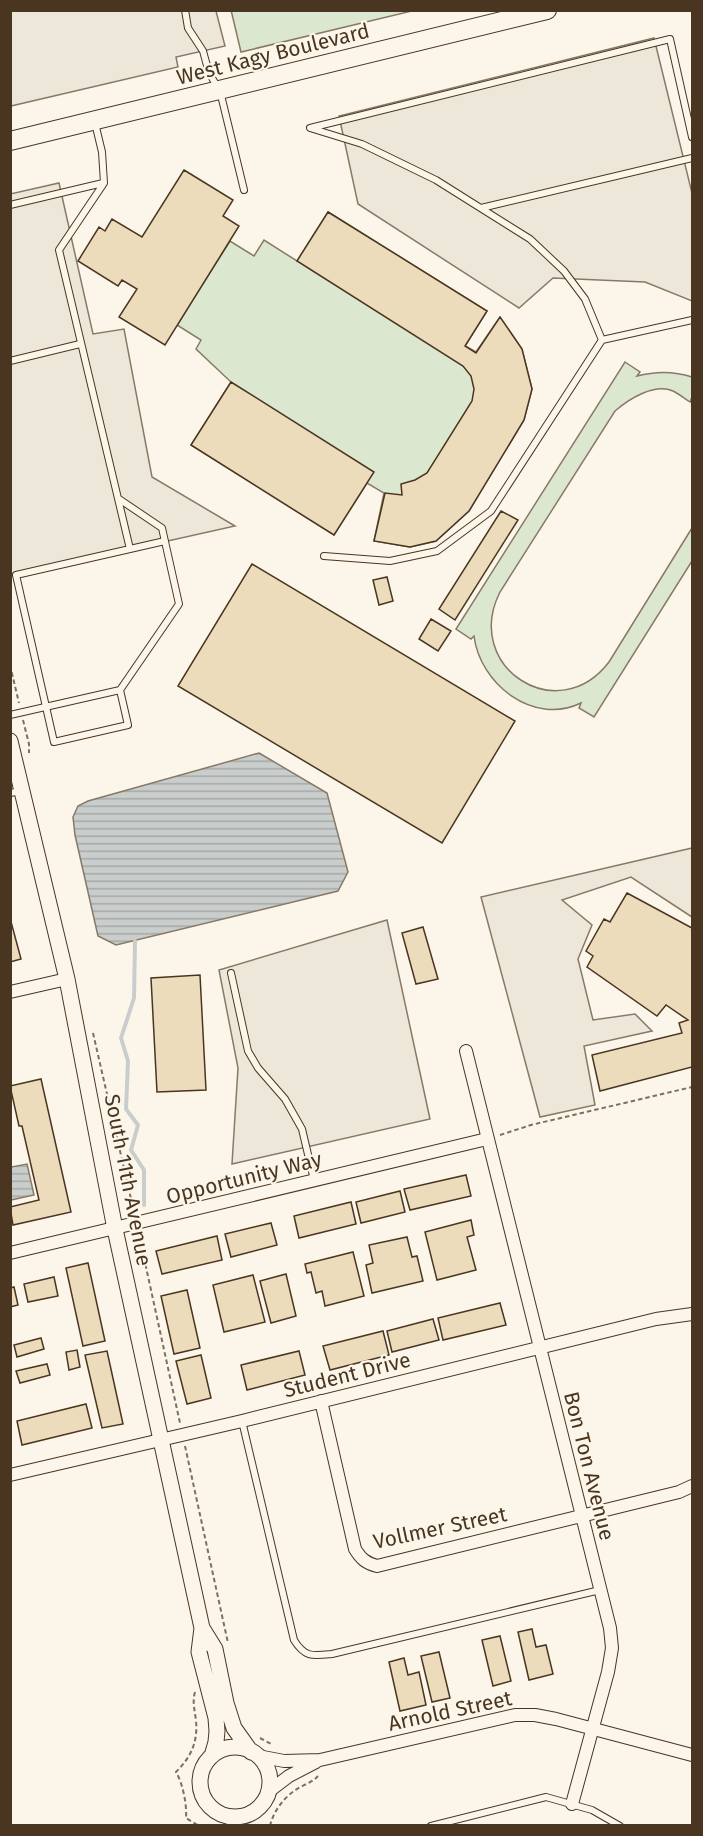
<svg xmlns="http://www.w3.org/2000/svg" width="703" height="1836" font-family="'Fira Sans',sans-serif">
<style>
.park{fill:#dce7d0;stroke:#887966;stroke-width:1.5}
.parking{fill:#ede7d9;stroke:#887966;stroke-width:1.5}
.water{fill:url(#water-rules);stroke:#887966;stroke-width:1.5}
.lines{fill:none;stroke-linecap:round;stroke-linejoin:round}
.stream{stroke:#c9cecd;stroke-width:4}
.building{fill:#ecdcbc;stroke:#4a3520;stroke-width:1.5}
.service-casing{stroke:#4a3520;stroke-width:8}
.minor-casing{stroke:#4a3520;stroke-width:14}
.tertiary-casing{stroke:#4a3520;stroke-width:17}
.secondary-casing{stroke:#4a3520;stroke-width:20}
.path{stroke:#7f6f5c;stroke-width:2;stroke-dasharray:4.5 3;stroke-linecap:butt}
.service{stroke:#fbf6e9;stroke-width:6}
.minor{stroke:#fbf6e9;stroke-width:12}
.tertiary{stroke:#fbf6e9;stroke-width:15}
.secondary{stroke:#fbf6e9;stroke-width:18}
.labels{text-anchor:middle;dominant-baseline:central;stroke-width:4.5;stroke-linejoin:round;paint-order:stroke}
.street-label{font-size:21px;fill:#4a3520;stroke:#fbf6e9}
</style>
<defs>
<pattern id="water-rules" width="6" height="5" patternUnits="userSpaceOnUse" patternTransform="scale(1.5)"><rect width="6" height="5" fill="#c9cecd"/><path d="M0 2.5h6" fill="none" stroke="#a5a8a6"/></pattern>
</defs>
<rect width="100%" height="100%" fill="#fbf6e9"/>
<path class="park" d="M231,10H412V11L241,52Z
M328,212L487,311L465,346L476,352L500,317L522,349L532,389L524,420L469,511L436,541L410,547L374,541L384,493L367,483L334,535L191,445L231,382L196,349L201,340L177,325L230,241L254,256L264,240L297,261Z
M625,362L640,372L637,376C656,371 674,371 692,377V397L690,402C684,398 679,394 673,391C654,383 629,399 615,411L500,592C462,667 558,729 609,662L692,528V561L594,717L579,708L581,703C533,726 480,684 474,636L471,639L456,629Z"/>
<path class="parking" d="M10,11H216L225,46L176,57L178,67L11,106Z
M654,38L692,193V301L645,282L553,278L519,308L358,204L339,116Z
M59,183L93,334L124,329L152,477L235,526L11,576L10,194Z
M692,848V917L631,877L562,900L592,925L578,959L593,1020L635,1014L652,1031L584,1046L595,1105L540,1117L481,897Z
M387,920L430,1119L232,1164L238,1068L219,970Z"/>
<path class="water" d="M259,753L327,793L348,872L338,891L116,945L98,936L75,835L73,817L78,806L88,801Z
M27,1164L34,1195L11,1200V1167Z"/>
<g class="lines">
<path class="stream" d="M135,941L134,998L121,1038L128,1061L126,1109L138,1125L131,1150L144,1170V1205"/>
</g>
<path class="building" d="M184,170L233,200L223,216L239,226L165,345L119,317L137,289L122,280L118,286L78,261L99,227L105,231L112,219L142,237Z
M328,212L487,311L465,346L476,353L500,317L522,349L532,389L524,420L469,511L436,541L410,547L374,541L385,493L402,495L401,484L415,480L427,473L472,401L474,389L471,376L463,366L297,261Z
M231,382L374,472L334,535L191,445Z
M501,511L518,520L455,620L439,609Z
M252,564L515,721L442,843L178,686Z
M387,577L393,601L379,605L373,580Z
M431,619L451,631L438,651L419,639Z
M627,893L692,928V1067L600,1091L592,1055L682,1033L679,1023L688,1020L666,1005L657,1016L587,967L593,956L586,951L604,919L610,922Z
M10,918L21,959L10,962Z
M423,927L438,979L416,984L402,933Z
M200,975L206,1090L157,1092L151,978Z
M41,1079L71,1212L13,1225L10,1207L39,1200L22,1126H19L10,1086Z
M466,1175L471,1196L410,1210L404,1189Z
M400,1191L405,1212L361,1223L356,1202Z
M351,1202L356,1224L299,1238L294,1216Z
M471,1220L474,1235L467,1237L476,1270L437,1280L425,1232Z
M271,1223L277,1245L231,1257L225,1234Z
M217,1236L222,1260L162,1274L156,1251Z
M407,1237L412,1257L417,1256L423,1281L372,1293L366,1265L373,1263L369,1245Z
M353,1252L364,1296L325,1306L322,1291L316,1293L311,1272L307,1273L305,1264Z
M88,1263L105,1341L83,1346L66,1268Z
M286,1274L296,1316L271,1323L260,1281Z
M253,1275L265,1322L224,1332L213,1285Z
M54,1277L58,1296L28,1302L24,1284Z
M14,1287L18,1305L10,1307V1288Z
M187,1290L200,1348L174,1354L161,1296Z
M500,1303L506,1325L443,1340L438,1318Z
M433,1319L439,1340L392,1352L387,1331Z
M383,1331L389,1355L330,1370L323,1346Z
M41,1338L44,1349L17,1357L14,1345Z
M77,1350L80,1367L69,1370L66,1352Z
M107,1351L123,1424L102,1428L85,1355Z
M299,1351L305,1375L247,1390L241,1365Z
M201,1355L211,1398L187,1404L176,1361Z
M47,1364L50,1375L20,1383L16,1371Z
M86,1404L92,1428L22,1445L17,1421Z
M532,1629L536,1647L546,1645L553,1674L529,1680L518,1632Z
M500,1636L511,1681L493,1686L482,1640Z
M439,1652L450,1698L432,1702L421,1656Z
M404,1658L408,1675L419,1672L426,1705L400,1711L389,1662Z"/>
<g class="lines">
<g class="service-casing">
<path id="service" d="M185,10L188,28L203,51L209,73L220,91L244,190
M95,123L102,152L104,183L59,250L130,549
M692,137L670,39L310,128L362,144L436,180L530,239L564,271L585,299L602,340L692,320
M10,205L103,183
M481,208L692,158
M10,361L80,344
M324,556L390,561L437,551L491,511L602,340
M120,690L128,725L54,742L16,575L165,541
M10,715L120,690L179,604L162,528L119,499
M10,793L22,791
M231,973L248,1051L258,1068L285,1099L302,1129L314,1180
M242,1421L294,1640C305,1658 313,1656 332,1654L600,1590
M431,1826L546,1797L592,1810L620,1826"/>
</g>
<g class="minor-casing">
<path id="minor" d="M10,992L67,979
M466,1051L610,1628L612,1648L608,1672L572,1804
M10,1253L487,1139
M321,1401L355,1549C361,1559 366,1563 377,1566L679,1492L692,1486
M10,1475L242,1421L656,1319L692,1314
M258,1756L284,1761L320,1760L515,1715H535L556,1719L692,1755
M268,1792L289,1776L316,1762"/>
</g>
<g class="tertiary-casing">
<path id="tertiary" d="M10,741L67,979L115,1229L202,1628L215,1649L226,1703L234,1728L251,1752
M202,1628L199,1652L216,1718L217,1731L216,1742L212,1756
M200 1782a35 35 0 1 1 70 0a35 35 0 1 1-70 0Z"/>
</g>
<g class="secondary-casing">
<path id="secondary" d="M10,141L547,10"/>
</g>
<path class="path" d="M10,665L19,703
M23,720L29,744V753
M93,1033L134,1212
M500,1135L531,1125L692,1087
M139,1235L180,1423
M185,1446L228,1643
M195,1692C192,1702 195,1711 196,1721C198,1742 191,1757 176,1772C183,1784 187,1805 186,1818L199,1826
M260,1738L273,1745
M270,1826C273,1812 283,1799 294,1791C302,1785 312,1783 318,1776"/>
<use href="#service" class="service"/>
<use href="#minor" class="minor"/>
<use href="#tertiary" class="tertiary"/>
<use href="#secondary" class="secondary"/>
</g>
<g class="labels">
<g class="street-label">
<text transform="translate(273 54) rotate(-14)">West Kagy Boulevard</text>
<text transform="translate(244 1178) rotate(-14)">Opportunity Way</text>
<text transform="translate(128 1180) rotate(79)">South 11th Avenue</text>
<text transform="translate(347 1375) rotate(-14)">Student Drive</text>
<text transform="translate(589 1466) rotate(76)">Bon Ton Avenue</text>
<text transform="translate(440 1528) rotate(-12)">Vollmer Street</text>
<text transform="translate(450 1711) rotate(-12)">Arnold Street</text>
</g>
</g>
<rect width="703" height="1836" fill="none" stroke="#4a3520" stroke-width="24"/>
</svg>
